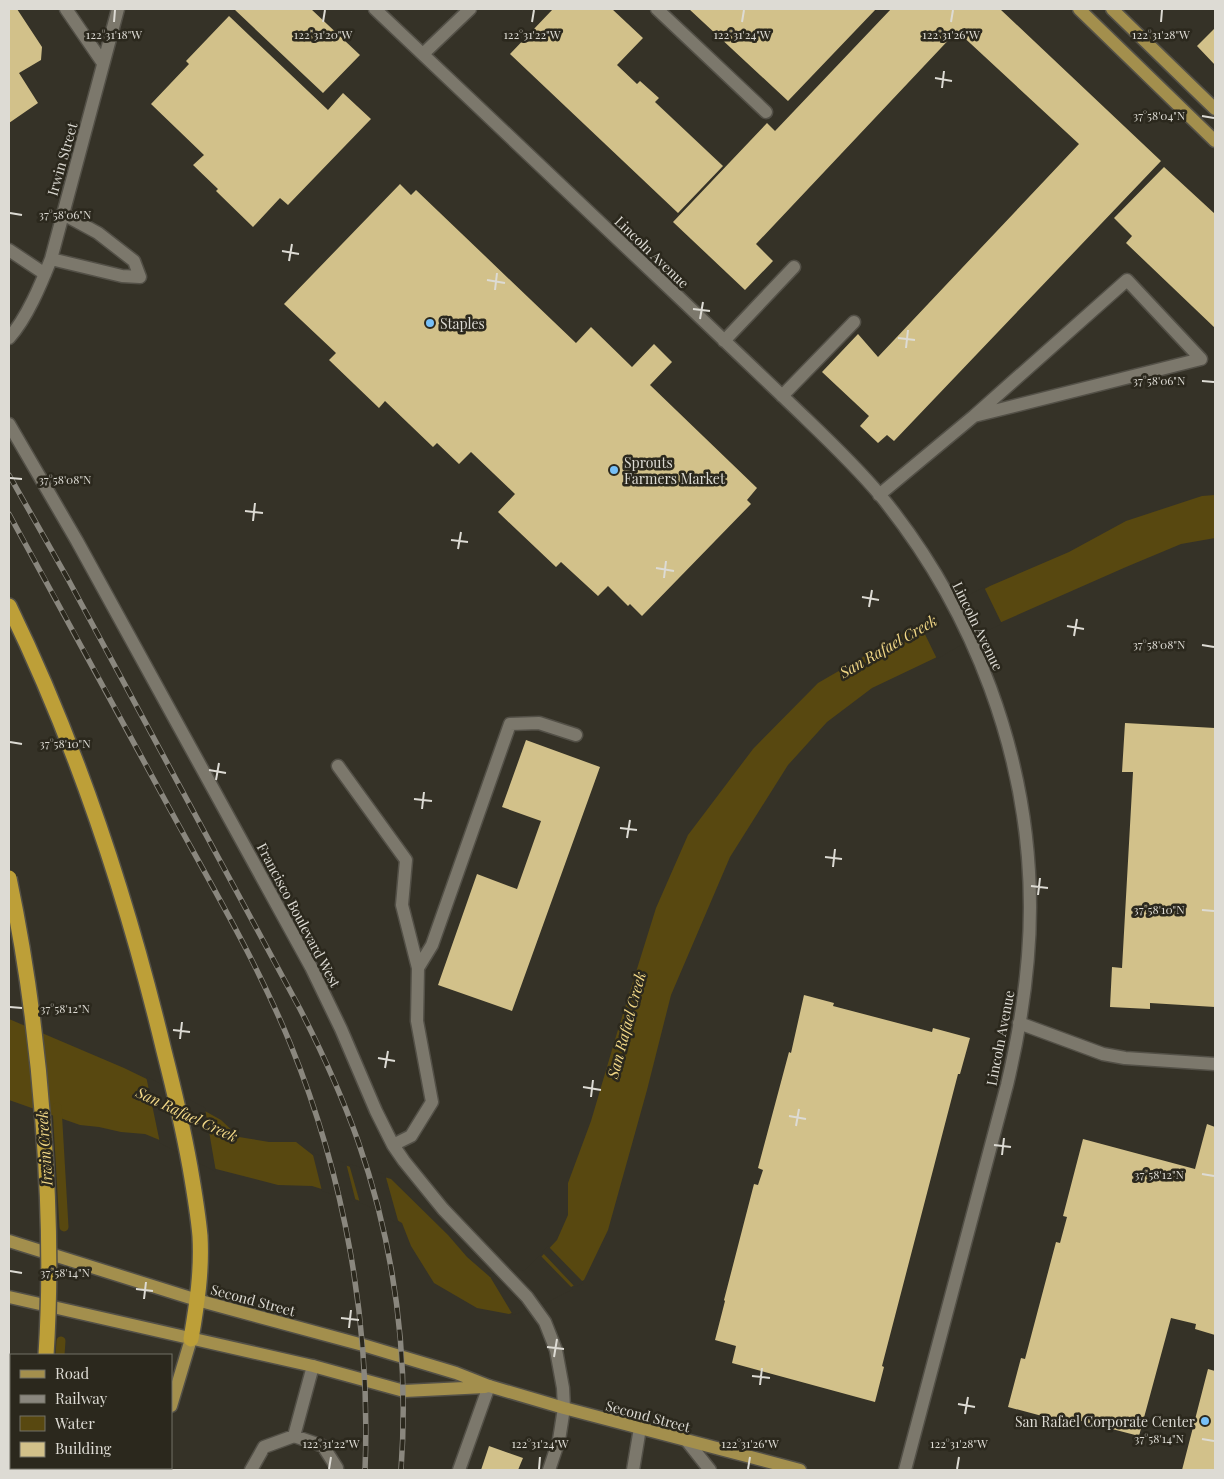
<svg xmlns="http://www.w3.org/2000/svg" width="1224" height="1479" font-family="'Playfair Display',serif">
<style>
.water{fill:#584810}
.pier{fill:#353227}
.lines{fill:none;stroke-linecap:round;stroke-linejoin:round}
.stream{stroke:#584810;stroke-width:9}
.building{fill:#d2c18a}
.minor-casing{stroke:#535047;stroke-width:15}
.major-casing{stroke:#535047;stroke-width:15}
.highway-casing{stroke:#535047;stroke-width:18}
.minor{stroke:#7c786c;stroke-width:12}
.major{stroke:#a38f4d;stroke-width:12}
.highway{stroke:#bd9f38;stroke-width:15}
.rail-casing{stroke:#8a877e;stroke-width:5.5}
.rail{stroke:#2b281d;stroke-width:4;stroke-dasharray:11;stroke-linecap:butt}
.highway-bridge-casing{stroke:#535047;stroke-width:18;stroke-linecap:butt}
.highway-bridge{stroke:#bd9f38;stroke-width:15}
.ticks{fill:none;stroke:#dddbd4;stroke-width:2}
.poi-dot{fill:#77c0f7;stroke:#2b281d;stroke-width:2}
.labels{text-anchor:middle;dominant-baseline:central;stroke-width:5;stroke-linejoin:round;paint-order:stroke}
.street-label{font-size:14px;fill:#dddbd4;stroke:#2b281d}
.poi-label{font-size:14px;fill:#dddbd4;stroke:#2b281d;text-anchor:start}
.water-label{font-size:15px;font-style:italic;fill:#f2d887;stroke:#2b281d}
.ticks-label{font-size:12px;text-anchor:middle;fill:#dddbd4;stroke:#2b281d;stroke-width:5;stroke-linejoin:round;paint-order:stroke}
</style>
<rect width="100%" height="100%" fill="#353227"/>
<path class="water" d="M1215,495V538L1181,544L1126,567L981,631L935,658L872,688L827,722L788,765L730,857L671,995L647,1090L608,1230L584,1280L549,1299L509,1314L477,1308L434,1283L411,1246L402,1223L367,1203L312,1186L278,1185L216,1169L162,1141L145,1134L121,1132L99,1127L80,1125L9,1100V1019L124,1068L155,1083L221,1120L239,1137L269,1142H296L314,1156L391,1179L448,1235L467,1257L490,1277L526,1273L557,1240L568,1215V1183L591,1121L617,1033L656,908L688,835L753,749L818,683L913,628L990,586L1069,552L1126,521L1202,496Z"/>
<path class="pier" d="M984,587L1002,624L982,633L937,659L919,622Z
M146,1076L205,1108L216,1172L160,1143Z
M312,1151L315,1154L346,1163L356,1202L322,1191Z
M349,1164L385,1174L399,1224L366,1205L360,1203Z
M548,1246L584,1283L575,1287L542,1252Z
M540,1255L573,1289L550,1301L513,1315L486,1270L491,1274L525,1270Z"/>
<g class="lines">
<path class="stream" d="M57,1107L64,1227
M60,1355L61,1341
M50,1470V1468"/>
</g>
<path class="building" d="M9,9H17L42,47L41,60L19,73L38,103L9,123Z
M234,9H311L360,55L323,93Z
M553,9H612L643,38L617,65L637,84L640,81L659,98L655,102L723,166L678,213L510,54Z
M689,9H876L788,101Z
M891,9H1000L1161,161L894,441L887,435L878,443L860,426L869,416L822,372L858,334L878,357L1079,144L957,31L756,244L773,261L745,290L673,222L767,123L775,131Z
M229,16L328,110L343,93L371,119L288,205L280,198L253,227L216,191L218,189L193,165L204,155L151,104L189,64L186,61Z
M1215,28V65L1197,46Z
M1164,167L1215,214V328L1126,243L1132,236L1114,218Z
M400,184L411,195L416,190L576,343L591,327L632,367L654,344L672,362L650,385L757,488L747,500L751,504L642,616L630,604L628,606L608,586L598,596L561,562L556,567L498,512L515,494L471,452L459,464L437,443L433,447L385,401L379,408L329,360L336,353L284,304Z
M1125,723L1215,728V1007L1150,1003V1009L1110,1007L1112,967L1122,968L1133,772H1122Z
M526,740L600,767L512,1011L438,985L477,874L517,889L541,821L502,807Z
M804,995L834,1003L833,1006L932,1032L933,1028L970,1038L960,1074H958L882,1366L884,1367L875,1402L732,1363L736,1346L715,1340L725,1301L724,1300L754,1184L758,1185L763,1170L758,1168L789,1052L791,1053Z
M1207,1124L1215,1127V1335L1195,1329L1196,1324L1171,1318L1139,1436L1058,1415L1057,1420L1008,1407L1021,1358L1025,1359L1056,1242L1060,1243L1067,1217L1063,1216L1083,1139L1195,1169Z
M1208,1369L1215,1371V1470H1182Z
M489,1446L523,1458L518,1470H481Z"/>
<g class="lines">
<g class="minor-casing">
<path id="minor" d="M66,9L103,63
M375,9C478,107 581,205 685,303C722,338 759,374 796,409C825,437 854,464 880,495C974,610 1030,757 1030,907C1030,967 1021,1026 1007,1085L905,1470
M657,9L766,112
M423,54L470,9
M9,250L45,274
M51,259L122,276L140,277L134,261L98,233L63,214
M9,338C27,318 41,284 51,259L118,9
M724,341L794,267
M782,396L854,322
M9,424L77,541L311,967L341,1029L376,1111L393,1145L404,1161L443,1209L527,1297L545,1322L556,1350L563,1388L564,1408L559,1440L549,1470
M879,495L974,416L1127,280L1201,359L974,416
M338,766L406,860L402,905L418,968L417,1021L432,1102L411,1136L393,1145
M418,968L432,945L510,724L539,723L576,735
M1019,1023L1103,1054L1125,1058L1215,1064
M294,1436L313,1366
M687,1441L710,1470
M251,1470L264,1447L294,1436L323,1446L337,1468V1470
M459,1470L489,1386
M633,1470L640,1428"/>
</g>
<g class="major-casing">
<path id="major" d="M1079,9L1215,141
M1112,9L1215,109
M9,1241L197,1300L363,1345L456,1373L489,1386L564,1408L800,1470
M9,1297L313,1366L404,1391L485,1387
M171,1406L191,1339
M154,1470V1468"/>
</g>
<g class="highway-casing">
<path id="highway" d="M9,606C78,748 127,897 164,1051C174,1090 183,1128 190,1167C194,1190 198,1213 200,1236C202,1271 197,1304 191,1339
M34,1470L35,1468"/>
</g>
<use href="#minor" class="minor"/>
<use href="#major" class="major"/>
<use href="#highway" class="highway"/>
<g class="rail-casing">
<path id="rail" d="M9,475L69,581L300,1009C322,1052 342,1096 358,1141C395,1247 409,1359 401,1470
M9,514C62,610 114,706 166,802C209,881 256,960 290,1043C345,1178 371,1324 365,1470"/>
</g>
<use href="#rail" class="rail"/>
<g class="highway-bridge-casing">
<path id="highway-bridge" d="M9,878C26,959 37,1041 43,1123C49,1200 51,1278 46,1355"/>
</g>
<use href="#highway-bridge" class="highway-bridge"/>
</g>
<path class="ticks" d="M114,22L115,10M323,22L325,10M532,22L534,10M742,22L744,10M951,22L953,10M1161,22L1162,10M935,78L952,81M942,88L944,71M1202,116L1214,118M10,213L22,215M282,251L299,254M289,261L292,244M487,280L505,283M495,290L497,273M693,309L710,311M700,319L703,302M898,338L915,340M906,348L908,330M1202,381L1214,382M10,478L22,479M245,511L263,513M253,521L255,503M451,540L468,542M458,549L461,532M656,568L674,571M664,578L666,561M862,597L879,600M869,607L872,590M1067,626L1084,629M1074,636L1077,619M1202,645L1214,647M10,742L22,744M209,770L226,773M216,780L219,763M414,799L432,801M422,809L424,792M620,828L637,830M627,838L630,820M825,857L842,859M833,867L835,849M1031,886L1048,888M1038,895L1040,878M1202,910L1214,911M10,1007L22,1008M173,1030L190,1032M180,1039L182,1022M378,1058L395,1061M385,1068L388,1051M583,1087L601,1090M591,1097L593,1080M789,1116L806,1119M796,1126L799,1109M994,1145L1011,1147M1002,1155L1004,1138M1202,1174L1214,1176M10,1271L22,1273M136,1289L153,1291M144,1299L146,1282M341,1318L359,1320M349,1328L351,1310M547,1347L564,1349M554,1357L557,1339M752,1376L770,1378M760,1385L762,1368M958,1404L975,1407M965,1414L968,1397M1202,1439L1214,1441M329,1469L331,1457M539,1469L540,1457M748,1469L750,1457M957,1469L959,1457"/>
<g class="poi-dot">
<circle cx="430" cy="323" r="5"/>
<circle cx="614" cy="470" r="5"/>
<circle cx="1205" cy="1421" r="5"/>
</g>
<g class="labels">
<g class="street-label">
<text transform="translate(62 159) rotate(-74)">Irwin Street</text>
<text transform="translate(652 252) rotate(44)">Lincoln Avenue</text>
<text transform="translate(978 626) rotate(64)">Lincoln Avenue</text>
<text transform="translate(299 915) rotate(62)">Francisco Boulevard West</text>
<text transform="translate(1000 1038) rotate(-79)">Lincoln Avenue</text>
<text transform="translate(253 1300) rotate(15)">Second Street</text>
<text transform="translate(648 1416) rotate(15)">Second Street</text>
</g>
<g class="poi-label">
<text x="440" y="323">Staples</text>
<text x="624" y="462">Sprouts<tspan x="624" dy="16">Farmers Market</tspan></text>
<text x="1195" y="1421" text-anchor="end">San Rafael Corporate Center</text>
</g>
<g class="water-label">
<text transform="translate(888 646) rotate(-30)">San Rafael Creek</text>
<text transform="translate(626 1025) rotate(-75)">San Rafael Creek</text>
<text transform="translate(187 1114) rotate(25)">San Rafael Creek</text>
<text transform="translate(44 1148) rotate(-94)">Irwin Creek</text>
</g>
</g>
<g class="ticks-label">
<text x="114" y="39">122°31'18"W</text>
<text x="323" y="39">122°31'20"W</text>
<text x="532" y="39">122°31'22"W</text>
<text x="742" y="39">122°31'24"W</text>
<text x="951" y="39">122°31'26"W</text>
<text x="1161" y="39">122°31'28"W</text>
<text x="1159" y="120">37°58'04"N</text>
<text x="65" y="219">37°58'06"N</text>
<text x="1159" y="385">37°58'06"N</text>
<text x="65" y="484">37°58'08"N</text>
<text x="1159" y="649">37°58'08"N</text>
<text x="65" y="748">37°58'10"N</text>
<text x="1159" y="914">37°58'10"N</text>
<text x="65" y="1013">37°58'12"N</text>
<text x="1159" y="1179">37°58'12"N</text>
<text x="65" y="1277">37°58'14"N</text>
<text x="1159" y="1443">37°58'14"N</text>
<text x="331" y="1448">122°31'22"W</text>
<text x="540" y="1448">122°31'24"W</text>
<text x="750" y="1448">122°31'26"W</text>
<text x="959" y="1448">122°31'28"W</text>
</g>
<rect width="1224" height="1479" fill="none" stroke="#dddbd4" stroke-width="20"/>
<rect x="10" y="1354" width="162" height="115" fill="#2b281d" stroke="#727066"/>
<rect x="20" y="1370" width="25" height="8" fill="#a38f4d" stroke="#727066"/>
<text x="55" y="1379" font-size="15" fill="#dddbd4">Road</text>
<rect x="20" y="1395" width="25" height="8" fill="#8a877e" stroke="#727066"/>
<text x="55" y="1404" font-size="15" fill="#dddbd4">Railway</text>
<rect x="20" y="1416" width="25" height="15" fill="#584810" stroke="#727066"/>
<text x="55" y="1429" font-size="15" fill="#dddbd4">Water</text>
<rect x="20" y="1442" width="25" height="15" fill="#d2c18a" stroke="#727066"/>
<text x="55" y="1454" font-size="15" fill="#dddbd4">Building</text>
</svg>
